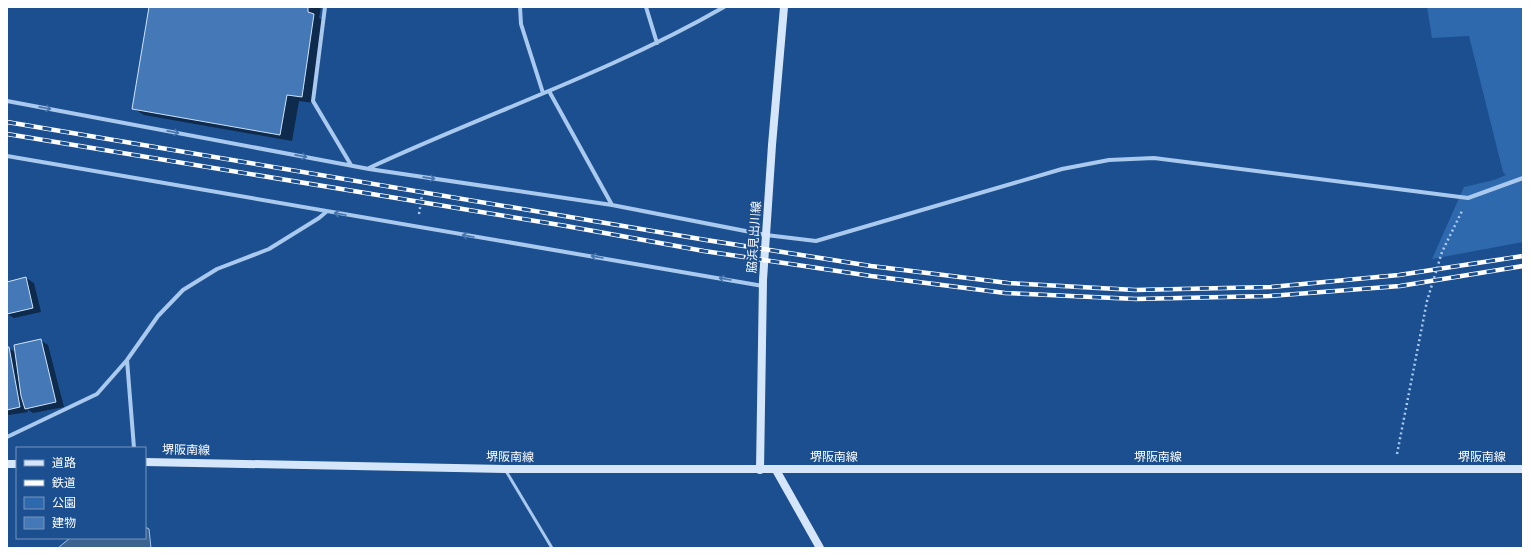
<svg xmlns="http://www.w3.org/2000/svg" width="1530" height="555" font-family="'DejaVu Sans','Noto Sans JP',sans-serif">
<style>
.green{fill:#2e69ad}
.water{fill:#3c6290;stroke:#9cc4f0}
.shadow{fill:#0007}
.building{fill:#4478b7;stroke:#cfe3fa}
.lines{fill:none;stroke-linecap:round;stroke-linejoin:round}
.path{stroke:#a9c9ee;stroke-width:2.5;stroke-dasharray:2 3;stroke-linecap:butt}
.lane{stroke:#a9c9ee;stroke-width:3}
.street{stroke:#a9c9ee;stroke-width:4}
.secondary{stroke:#d6e6fa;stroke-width:8}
.rail-casing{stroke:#fff;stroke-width:4.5}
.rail{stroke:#1b4f8f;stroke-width:3;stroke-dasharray:9;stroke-linecap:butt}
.oneway{stroke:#4674ac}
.labels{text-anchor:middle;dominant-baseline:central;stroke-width:4;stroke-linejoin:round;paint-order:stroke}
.street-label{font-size:12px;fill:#fff;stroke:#1b4f8f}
</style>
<rect width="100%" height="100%" fill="#1b4f8f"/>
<path class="green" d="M1427,7H1523V242L1432,259L1464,187L1494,180L1506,175L1503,172L1469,36L1432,38Z"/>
<path class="water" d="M145,527L149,529L151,548H58L70,538H145Z"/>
<path class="shadow" d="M150,7H321L319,18L325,21L314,103L299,101L292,141L144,115L133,108Z
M26,278L34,283L41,312L14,318L7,314V283Z
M40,340L48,345L64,407L33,413L27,409L28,412L9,415L7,414V348L16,352Z"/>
<path class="building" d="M149,7H308V12L314,14L302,97L287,95L280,135L132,109Z
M26,277L33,308L7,314V282Z
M41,339L56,402L25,409L21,396L14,345Z
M7,347H9L20,407L7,410Z"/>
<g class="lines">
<path class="path" d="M419,214L423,189
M1397,454L1427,301L1442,252L1462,211"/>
<path class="lane" d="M506,471L552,548"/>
<path class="street" d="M325,7L313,101L351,165
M520,7L521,24L543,93
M646,7L657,43
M549,91L612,205
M7,101L369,169L612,205L766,235L816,241L1062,169L1109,160L1154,158L1468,198L1523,178
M7,156L763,286
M369,168C487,113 611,72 724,7
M127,360L134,448
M7,437L97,394L127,360L158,316L183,290L217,269L269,249L319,218L326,212"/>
<path class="secondary" d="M145,462L505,469H1523
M7,464H17
M760,470L763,280L772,145L784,7
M776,470L820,548"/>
<g class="rail-casing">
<path id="rail" d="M7,122L706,240L871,266L1008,283L1135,290L1271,287L1399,275L1523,256
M7,134L566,226L704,251L871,276L1005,293L1136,299L1269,296L1400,286L1523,266"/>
</g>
<use href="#rail" class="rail"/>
</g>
<defs><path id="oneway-shaft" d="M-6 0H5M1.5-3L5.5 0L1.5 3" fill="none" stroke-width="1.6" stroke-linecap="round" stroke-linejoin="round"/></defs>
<g class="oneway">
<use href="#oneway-shaft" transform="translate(45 108) rotate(11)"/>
<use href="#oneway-shaft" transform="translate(173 132) rotate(11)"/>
<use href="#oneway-shaft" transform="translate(301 156) rotate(11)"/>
<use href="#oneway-shaft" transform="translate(429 178) rotate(8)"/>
<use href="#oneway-shaft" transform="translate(340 214) rotate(-170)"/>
<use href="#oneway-shaft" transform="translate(468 236) rotate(-170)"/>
<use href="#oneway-shaft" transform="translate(597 257) rotate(-170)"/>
<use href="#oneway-shaft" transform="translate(725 279) rotate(-170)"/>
</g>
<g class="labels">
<g class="street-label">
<text transform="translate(754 237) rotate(-86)">脇浜見出川線</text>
<text transform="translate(186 450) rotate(1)">堺阪南線</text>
<text transform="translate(510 457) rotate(1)">堺阪南線</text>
<text x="834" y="457">堺阪南線</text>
<text x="1158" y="457">堺阪南線</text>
<text x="1482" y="457">堺阪南線</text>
</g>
</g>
<rect width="1530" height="555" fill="none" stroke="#ffffff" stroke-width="16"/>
<rect x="16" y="447" width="130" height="92" fill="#1b4f8f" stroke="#7695bc"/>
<rect x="24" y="460" width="20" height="6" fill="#d6e6fa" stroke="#7695bc"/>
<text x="52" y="467" font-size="12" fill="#ffffff">道路</text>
<rect x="24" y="480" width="20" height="6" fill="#ffffff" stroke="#7695bc"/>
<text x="52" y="487" font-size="12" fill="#ffffff">鉄道</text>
<rect x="24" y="497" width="20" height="12" fill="#2e69ad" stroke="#7695bc"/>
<text x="52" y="507" font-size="12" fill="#ffffff">公園</text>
<rect x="24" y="517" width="20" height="12" fill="#4478b7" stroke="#7695bc"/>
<text x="52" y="527" font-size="12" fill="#ffffff">建物</text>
</svg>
